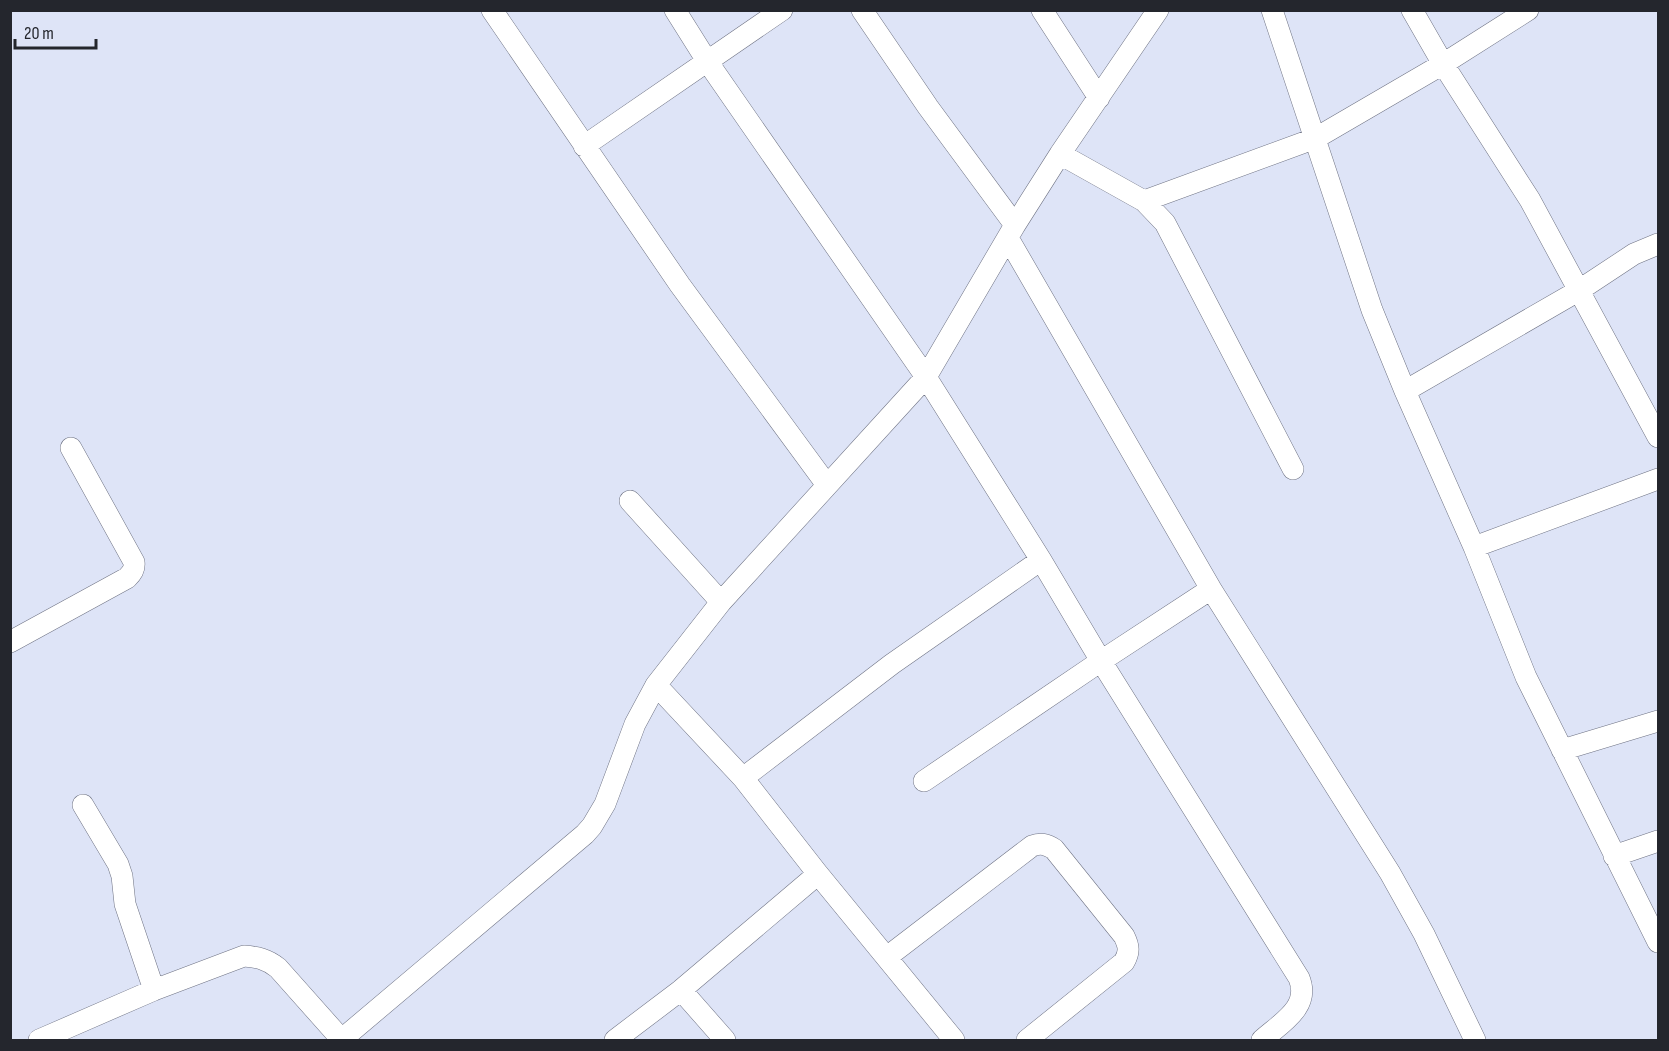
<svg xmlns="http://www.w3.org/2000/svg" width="1669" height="1051" font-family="'Sofia Sans Condensed',sans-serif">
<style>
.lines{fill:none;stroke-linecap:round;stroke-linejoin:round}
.minor-casing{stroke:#6f7384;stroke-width:22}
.minor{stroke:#fff;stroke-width:21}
</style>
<rect width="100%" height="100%" fill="#dee4f7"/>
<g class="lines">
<g class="minor-casing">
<path id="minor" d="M492,10L680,285L827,485
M675,10L707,61L926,377L1041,560L1101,661L1299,978C1311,1007 1281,1023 1262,1040
M862,10L928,107L1015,225
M1042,10L1099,98
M1272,10L1372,310L1405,391L1474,547L1526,677L1658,942
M1412,10L1443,64L1530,200L1658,437
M584,146L782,10
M1060,154L1144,201L1165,223L1293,469
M1144,201L1316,138L1443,64L1528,10
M1008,238L1211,589L1390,873L1424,934L1475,1040
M1405,391L1578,291L1634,254L1658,244
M630,501L721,602
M1474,547L1658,479
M10,642L127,578C132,573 135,569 134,562L71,448
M656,685L743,778L818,874L954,1040
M1562,750L1658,721
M743,778L892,664L1041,560
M924,781L1101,661L1211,589
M83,805L118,864L122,876L125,904L154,990
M1614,856L1658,841
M887,957L1032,846C1041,843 1046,844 1054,849L1124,936C1129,946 1130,952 1124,962L1027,1040
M681,990L725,1040
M39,1040L154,990L244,956C257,957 267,959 278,968L342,1040
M341,1040L585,834L592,826L605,804L635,724L656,685L721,602L926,377L1015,225L1060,154L1158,10
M615,1040L681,990L818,874"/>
</g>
<use href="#minor" class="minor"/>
</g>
<rect width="1669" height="1051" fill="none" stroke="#24262d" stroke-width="24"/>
<path d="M15 39v9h81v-9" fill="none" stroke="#24262d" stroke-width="3"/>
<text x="24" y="39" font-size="18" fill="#24262d" stroke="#dee4f7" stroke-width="4.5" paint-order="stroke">20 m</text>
</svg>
